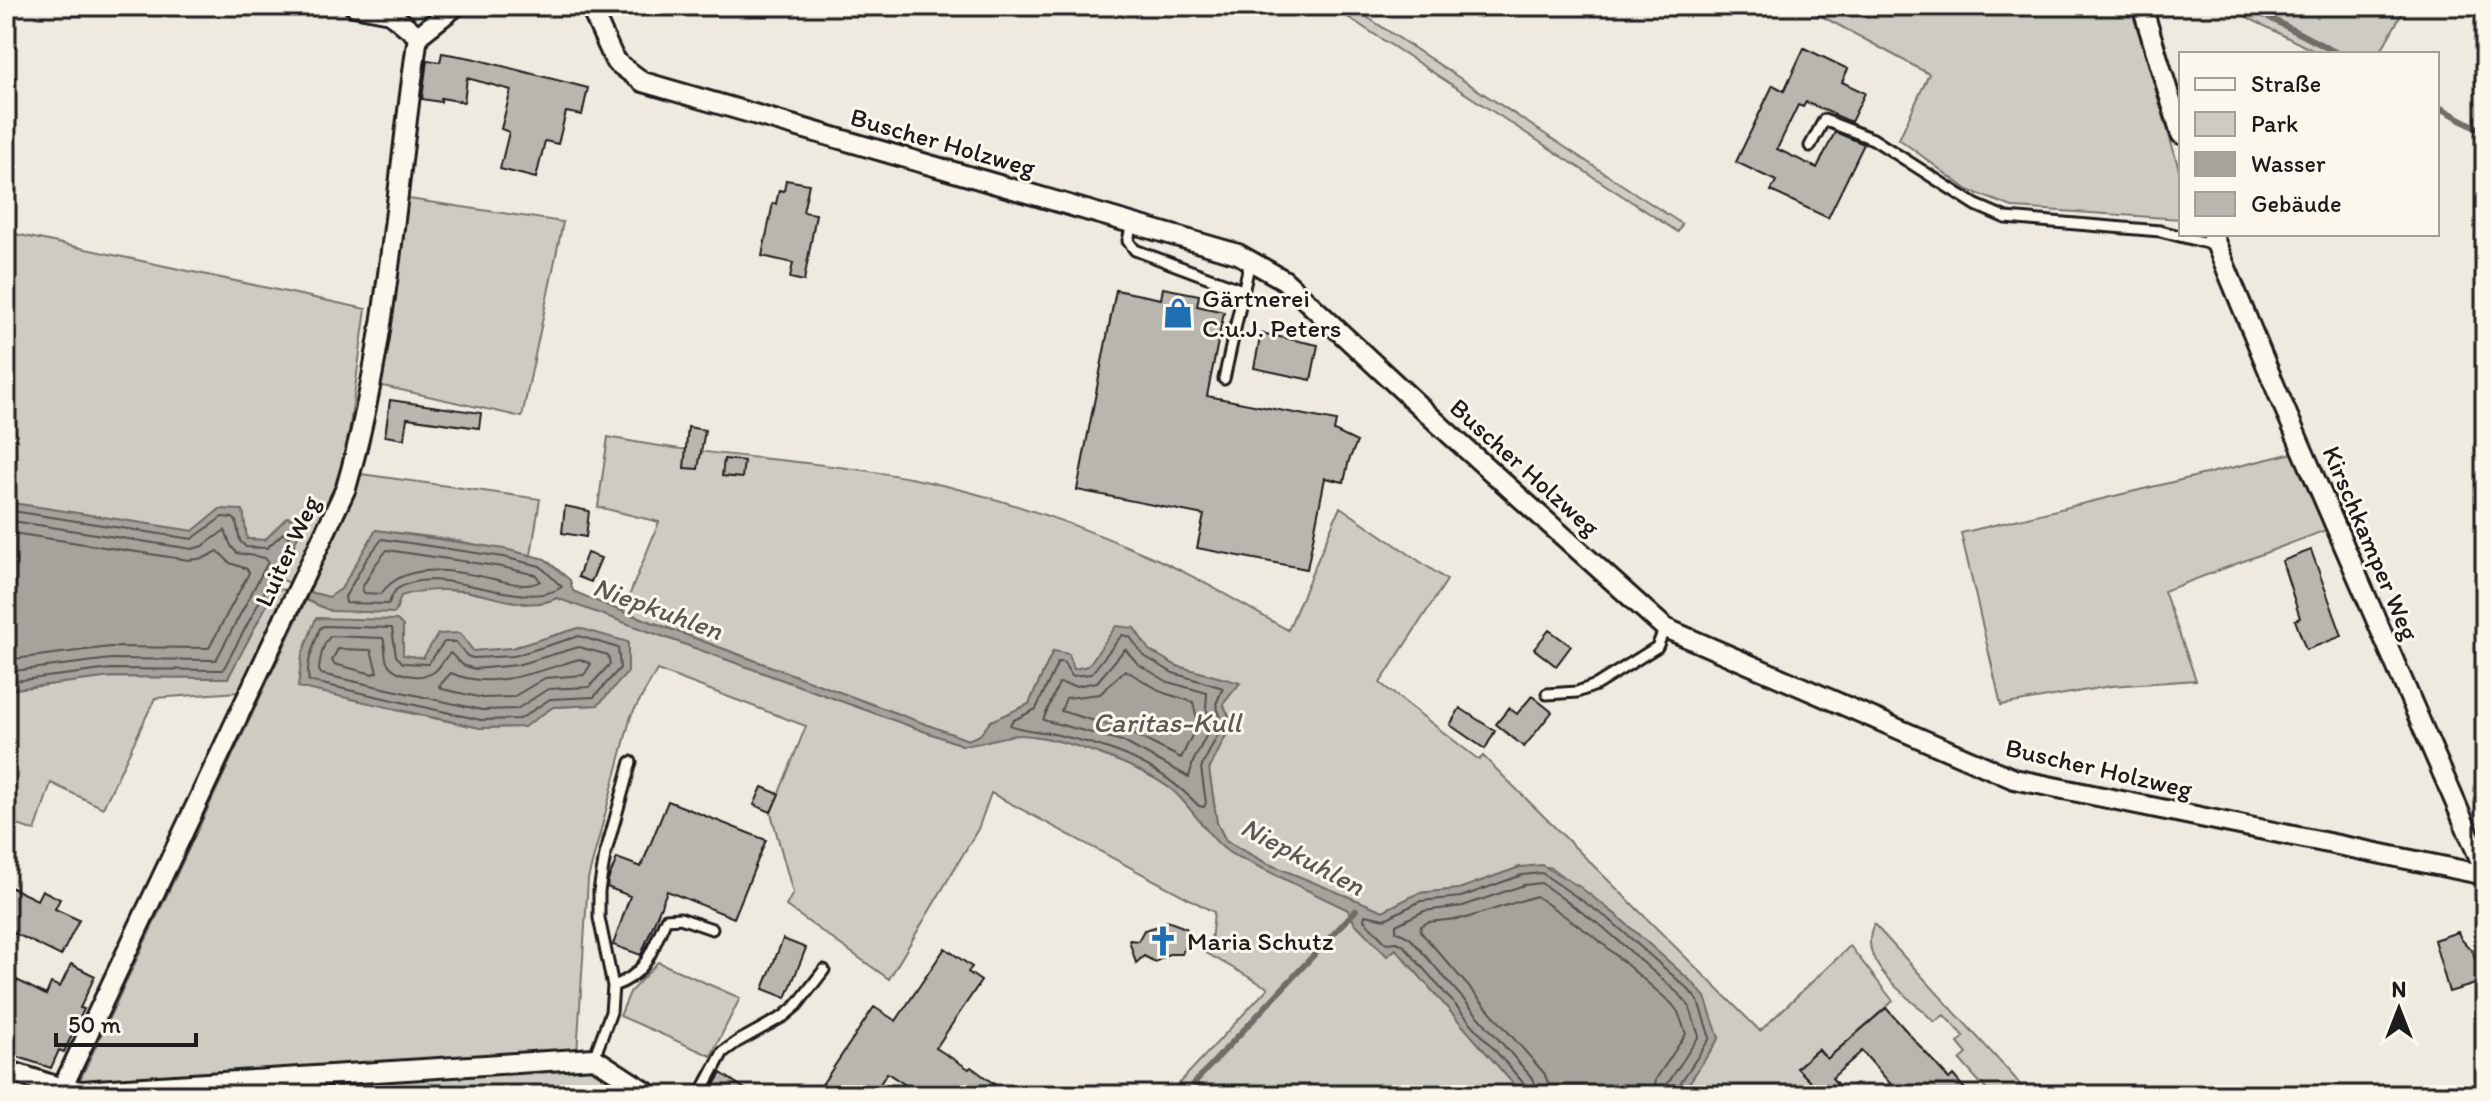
<svg xmlns="http://www.w3.org/2000/svg" width="2491" height="1101" font-family="Itim,sans-serif">
<style>
.green{fill:#ceccc2;stroke:#75746f;stroke-width:2;fill-rule:evenodd}
.water{fill:#a6a39d;stroke:#6f6d69;stroke-width:2}
.lines{fill:none;stroke-linecap:round;stroke-linejoin:round}
.shore{stroke:#535250;stroke-width:2}
.stream{stroke:#6f6d69;stroke-width:6}
.building{fill:#b9b6af;stroke:#1c1c1c;stroke-width:2}
.service-casing{stroke:#1c1c1c;stroke-width:15}
.minor-casing{stroke:#1c1c1c;stroke-width:24}
.service{stroke:#fbf7ec;stroke-width:9}
.minor{stroke:#fbf7ec;stroke-width:18}
.labels{text-anchor:middle;dominant-baseline:central;stroke-width:6;stroke-linejoin:round;paint-order:stroke}
.street-label{font-size:26px;fill:#1c1c1c;stroke:#fbf7ec}
.poi-label{font-size:26px;fill:#1c1c1c;stroke:#fbf7ec;text-anchor:start}
.water-label{font-size:28px;font-style:italic;fill:#5a5956;stroke:#fbf7ec}
</style>
<rect width="100%" height="100%" fill="#eeeadf"/>
<filter id="ink" filterUnits="userSpaceOnUse"><feTurbulence type="fractalNoise" baseFrequency=".0125" numOctaves="2"/><feDisplacementMap in="SourceGraphic" scale="16" xChannelSelector="R" yChannelSelector="G"/><feConvolveMatrix kernelMatrix="1 2 1 2 8 2 1 2 1" color-interpolation-filters="sRGB"/></filter>
<g filter="url(#ink)">
<path class="green" d="M1331,6H1350L1682,224L1678,232Z
M1803,6H1992C2012,17 2104,6 2131,6L2181,176V219L2015,208L1968,190L1899,139L1929,74Z
M2225,6H2406L2379,54H2320Z
M402,198L563,222L522,417L378,385Z
M6,232L366,309L347,447L333,492L290,583L280,579L303,523L288,517L265,540L247,539L243,511L220,509L193,531L6,502Z
M608,437C711,458 817,459 920,480C994,496 1068,521 1138,551C1190,572 1239,603 1288,630L1340,507L1447,580L1380,683L1479,760L1483,756L1760,1031L1850,946L1893,1001L1827,1059L1818,1049L1797,1067L1823,1095H1754L1744,1090L1724,1095H1681L1719,1038L1694,984L1615,914L1550,867H1520L1459,889L1419,893L1383,911L1266,863L1226,841L1217,823L1209,770L1232,723L1223,704L1239,683L1177,666L1149,650L1134,628L1088,666L1074,669L1053,651L1029,704L991,721L980,735L968,740L623,611L659,522L598,507Z
M2293,453L2326,530L2164,591L2196,680L2111,686L2001,705L1961,533Z
M361,474L540,499L531,555L447,539L376,530L341,590L329,597L309,592L349,507Z
M275,589L287,590L238,692L155,698L103,808L51,783L35,831L6,821V690L111,677L228,678Z
M421,589L465,591L525,604L557,598L962,745C982,746 1001,734 1022,735C1061,737 1139,765 1171,789C1192,805 1216,852 1239,857L1349,910L1354,922L1387,956L1396,949L1523,1095H1168L1268,988L1203,951L1211,943L1214,912L991,793L978,829L889,979L786,906L793,893L771,813L806,726L657,670L631,716L588,879L577,1054L78,1084L306,600L331,611ZM403,626V655L424,658L460,633L473,651L512,648L579,628L598,705L553,707L523,727L480,728L395,710Z
M1874,924L2014,1077L2028,1095H1991L1960,1060L1967,1054L1958,1043L1964,1037L1944,1015L1934,1022C1912,997 1854,965 1874,924Z
M658,962L740,998L711,1056L620,1016L630,992Z
M594,1063L642,1095H362L368,1078Z"/>
<path class="water" d="M6,502L193,531L220,509L243,510L247,539L265,540L287,517L303,523L280,580L228,678L111,677L6,690Z
M376,530L505,549L545,559L570,580L573,591L608,606L968,740L980,735L991,721L1029,704L1053,651L1069,654L1074,669L1088,666L1116,626L1134,628L1149,650L1177,666L1240,683L1223,704L1232,723L1209,770L1217,823L1226,841L1266,863L1383,911L1419,893L1459,889L1520,867L1542,865L1580,887L1615,914L1694,984L1705,997L1719,1038L1681,1095H1523L1396,949L1387,956L1354,922L1348,910L1239,857C1216,852 1192,805 1171,789C1139,765 1061,737 1022,735C1001,734 982,746 962,745L557,598C528,612 494,595 464,591C442,589 422,589 401,596L395,613L331,611L306,600L309,592L329,597L341,589Z
M316,618L397,620L403,626V655L423,658L438,634L460,633L473,651L512,648L579,628L628,642V672L598,705L553,707L524,727L480,728L298,687L302,655Z"/>
<g class="lines">
<path class="shore" d="M6,510L192,539L222,517L233,518L236,521L240,541L246,547L267,548L283,533L289,537L273,576L223,670L111,669L6,682
M6,520L192,549L203,546L225,530L231,546L237,553L265,558L268,562L216,660L111,659L6,672
M6,532L189,560L204,558L218,551L230,563L247,569L249,573L209,648L110,647L6,660
M382,539L503,557L540,566L562,587C520,614 438,560 397,589C393,592 391,600 388,604L346,603L345,597L366,560Z
M387,550L502,567L536,575L540,581C528,589 512,583 498,580C462,572 406,558 381,594L364,593L362,588L375,565Z
M324,626L392,628L396,656L403,663L428,664L444,642H456L467,656L473,658L514,656L579,636L618,648L620,668L594,697L550,699L520,719L481,720L309,681C305,664 314,645 320,628Z
M1122,635L1130,637L1144,656L1173,673L1223,688L1216,704L1223,724L1201,768L1206,803L1204,807L1199,806C1157,763 1116,748 1058,735C1043,731 1023,731 1010,725L1012,721L1036,709L1058,662H1063L1072,676L1091,674Z
M331,636L383,638C386,645 384,655 387,662C394,676 422,680 434,672C441,667 444,658 450,653L463,665L474,669L517,665L579,647L608,655L610,664L589,687L548,689L517,709L482,710L321,674L319,670C320,659 322,643 331,636Z
M338,649L371,650L377,672L373,674L334,664L332,660Z
M1125,649L1138,664L1168,682L1207,693L1206,708L1212,724L1193,762L1189,777L1122,741L1043,720L1059,683L1076,686L1097,682Z
M579,659L591,664L584,675L545,678L513,697L483,698L442,689L439,686L451,673C491,691 539,671 579,659Z
M1125,670L1164,693L1193,702L1198,723L1181,758L1125,730L1061,711L1066,698L1100,694Z
M1528,1095L1526,1086L1403,945L1397,942L1386,943L1364,920L1365,915L1385,919L1421,901L1461,897L1522,875L1542,873L1610,920L1688,989L1698,1001L1710,1038L1677,1088L1675,1095
M1538,1095L1534,1080L1410,938L1396,931V925L1424,911L1463,906L1524,885L1541,883L1604,928L1681,996L1689,1006L1699,1036L1668,1083L1665,1095
M1551,1095L1549,1085L1544,1073L1420,931L1421,926L1428,922L1466,918L1536,896L1596,938L1672,1004L1678,1012L1686,1034L1656,1079L1653,1095"/>
<path class="stream" d="M1995,6L2093,7
M2247,6L2339,54
M2437,106L2485,132
M1209,1095L1194,1083L1356,910"/>
</g>
<path class="building" d="M1804,48L1848,69L1842,82L1865,93L1851,122L1806,102L1803,107L1798,105L1777,149L1817,168L1835,132L1864,144L1828,218L1771,191L1776,181L1736,162L1773,85L1784,91Z
M442,53L471,58L588,88L582,115L566,112L558,144L545,141L536,178L500,169L509,132L501,129L511,90L467,78L464,102L441,98V102L422,99L427,60L440,62Z
M786,180L809,184L803,212L816,214L804,281L790,278L793,263L762,256L773,203L776,204L779,190L784,191Z
M1163,288L1199,295L1197,306L1224,312L1207,396L1336,421L1334,431L1357,442L1349,460L1344,482L1325,478L1307,569L1197,548L1204,515L1077,490L1116,290L1161,299Z
M1261,333L1318,345L1311,380L1254,368Z
M390,400L481,413L479,428L407,418L404,439L385,436Z
M688,427L705,430L698,469L684,468Z
M724,459L744,461L742,478L722,476Z
M565,506L589,511L586,537L562,533Z
M2311,550L2342,636L2306,650L2295,620L2300,618L2282,561Z
M587,553L601,558L591,582L578,577Z
M1549,630L1571,646L1556,666L1534,649Z
M1532,696L1552,712L1524,747L1496,724L1509,708L1517,714Z
M1460,708L1495,731L1485,749L1450,725Z
M762,787L779,794L771,812L754,805Z
M668,801L766,840L734,918L667,891L641,955L613,945L630,896L607,887L608,880L617,858L641,867Z
M6,885L37,900L42,890L60,899L55,909L79,920L61,956L6,929Z
M1167,921L1186,928L1189,933L1182,954H1169L1155,962L1144,956L1136,963L1129,940L1138,941L1144,930L1159,926Z
M2458,932L2461,939L2473,952L2482,982L2449,992L2434,940Z
M783,939L806,948L786,998L763,989Z
M945,948L972,967L968,972L981,981L936,1048L969,1069L971,1067L1009,1095H921L887,1073L873,1095H815L874,1007L896,1021Z
M71,964L95,976L80,1008L84,1009L64,1052L59,1050L51,1068L6,1053V1003L17,980L46,995L51,983L60,987Z
M1886,1008L1949,1079L1953,1075L1970,1095H1900L1862,1051L1832,1078L1847,1095H1824L1797,1068L1818,1049L1827,1059Z
M721,1073L754,1095H708Z"/>
<g class="lines">
<g class="service-casing">
<path id="service" d="M1810,146L1824,120L1873,139L1976,205L2006,218L2160,231L2215,245
M1132,223L1128,241L1135,250L1242,290
M1224,379L1250,261
M1547,694L1577,692L1596,685L1657,647L1665,628
M613,986C647,975 652,949 666,919L680,918L712,929
M594,1058L611,1012L613,986L599,918V891L605,855L631,762
M700,1095L723,1052L737,1042L784,1016L797,1005L824,970"/>
</g>
<g class="minor-casing">
<path id="minor" d="M354,6L390,13L418,36
M590,6L615,61L643,82L1238,254L1284,280L1445,430L1665,628L2014,779L2485,875
M2142,6L2181,134
M2212,234L2277,391L2485,871
M6,1070L62,1088L81,1091L594,1058L651,1095
M59,1095L346,488C388,345 396,184 418,36L456,6"/>
</g>
<use href="#service" class="service"/>
<use href="#minor" class="minor"/>
</g>
</g>
<defs>
<g id="shop-bare" transform="scale(2.4)"><path d="M-5-2.5h2.3a2.7 3.5 0 0 1 5.4 0H5L5.5 6h-11ZM-1.5-2.5h3a1.5 2.3 0 0 0-3 0Z" fill="#1f6fb2" stroke="#fbf7ec" stroke-width="2.5" paint-order="stroke"/></g>
<g id="church-bare" transform="scale(2.4)"><path d="M-1.2-6h2.4v3.5h3.3v2.4h-3.3V6h-2.4V-.1h-3.3v-2.4h3.3Z" fill="#1f6fb2" stroke="#fbf7ec" stroke-width="2.5" paint-order="stroke"/></g>
</defs>
<g fill-rule="evenodd">
<use href="#shop-bare" x="1178" y="313"/>
<use href="#church-bare" x="1163" y="941"/>
</g>
<g class="labels">
<g class="street-label">
<text transform="translate(943 142) rotate(16)">Buscher Holzweg</text>
<text transform="translate(1525 467) rotate(42)">Buscher Holzweg</text>
<text transform="translate(2371 543) rotate(67)">Kirschkamper Weg</text>
<text transform="translate(287 551) rotate(-65)">Luiter Weg</text>
<text transform="translate(2099 768) rotate(13)">Buscher Holzweg</text>
</g>
<g class="poi-label">
<text x="1202" y="298">Gärtnerei<tspan x="1202" dy="30">C.u.J. Peters</tspan></text>
<text x="1187" y="941">Maria Schutz</text>
</g>
<g class="water-label">
<text transform="translate(658 608) rotate(20)">Niepkuhlen</text>
<text x="1167" y="722">Caritas-Kull</text>
<text transform="translate(1303 856) rotate(28)">Niepkuhlen</text>
</g>
</g>
<rect width="2491" height="1101" fill="none" stroke="#fbf7ec" stroke-width="32"/>
<rect x="16" y="16" width="2459" height="1069" fill="none" stroke="#1c1c1c" stroke-width="3" filter="url(#ink)"/>
<rect x="2179" y="52" width="260" height="184" fill="#fbf7ec" stroke="#a29f99" stroke-width="2"/>
<rect x="2195" y="78" width="40" height="12" fill="#fbf7ec" stroke="#a29f99" stroke-width="2"/>
<text x="2251" y="92" font-size="24" fill="#1c1c1c">Straße</text>
<rect x="2195" y="112" width="40" height="24" fill="#ceccc2" stroke="#a29f99" stroke-width="2"/>
<text x="2251" y="132" font-size="24" fill="#1c1c1c">Park</text>
<rect x="2195" y="152" width="40" height="24" fill="#a6a39d" stroke="#a29f99" stroke-width="2"/>
<text x="2251" y="172" font-size="24" fill="#1c1c1c">Wasser</text>
<rect x="2195" y="192" width="40" height="24" fill="#b9b6af" stroke="#a29f99" stroke-width="2"/>
<text x="2251" y="212" font-size="24" fill="#1c1c1c">Gebäude</text>
<g transform="translate(2399 1009)" stroke="#fbf7ec" stroke-width="6" paint-order="stroke">
<path d="M0-6L14 30L0 20L-14 30Z" fill="#1c1c1c"/>
<text y="-12" font-size="22" font-weight="bold" text-anchor="middle" fill="#1c1c1c">N</text>
</g>
<path d="M56 1033v12h140v-12" fill="none" stroke="#1c1c1c" stroke-width="4"/>
<text x="68" y="1033" font-size="24" fill="#1c1c1c" stroke="#fbf7ec" stroke-width="6" paint-order="stroke">50 m</text>
</svg>
